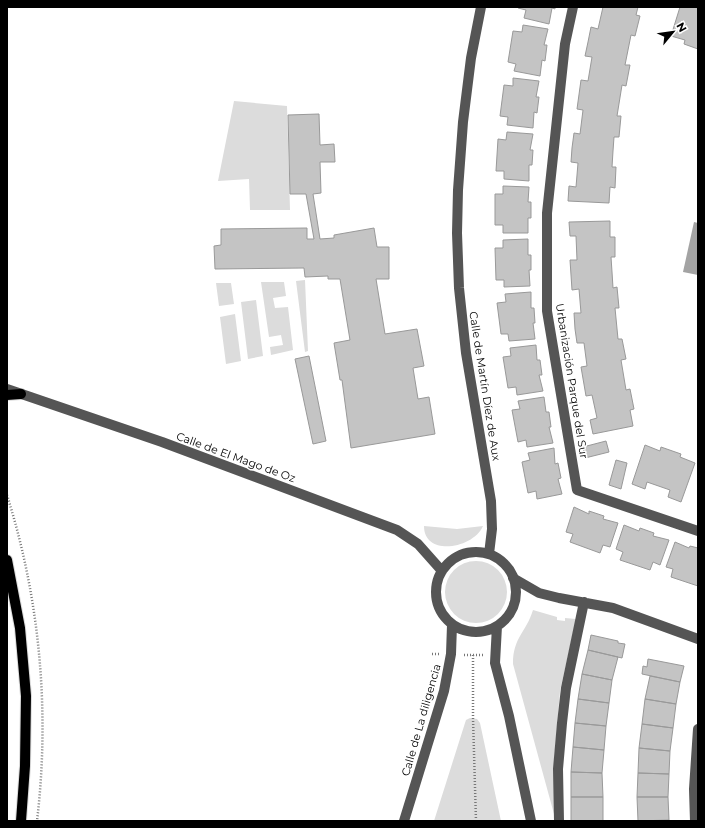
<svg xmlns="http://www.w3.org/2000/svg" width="705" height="828" font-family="Montserrat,sans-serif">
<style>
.green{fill:#dcdcdc}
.water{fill:#a3a3a3}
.building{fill:#c4c4c4;stroke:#999}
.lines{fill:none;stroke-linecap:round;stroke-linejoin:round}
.major-casing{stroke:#dbdbdb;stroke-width:12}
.path{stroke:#777;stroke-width:2.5;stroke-dasharray:1 2;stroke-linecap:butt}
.minor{stroke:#555;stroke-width:10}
.major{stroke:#000;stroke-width:10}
.labels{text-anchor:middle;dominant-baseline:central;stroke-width:3;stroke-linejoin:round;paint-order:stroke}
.street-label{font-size:11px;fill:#000;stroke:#fff}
</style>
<rect width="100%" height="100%" fill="#fff"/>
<path class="green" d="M234,101L287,106L290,210H250L249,179L218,181Z
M305,280L308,351L305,352L296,281Z
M261,282H284L286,296L273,298L275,308L288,307L293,350L271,355L270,347L283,345L281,335L269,337Z
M216,283H231L234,304L219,306Z
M256,300L263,356L248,359L241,302Z
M235,314L241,361L226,364L220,317Z
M424,526L457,529L483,526C473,549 424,557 424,526Z
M445 592a31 31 0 1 1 62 0a31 31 0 1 1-62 0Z
M533,610L557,617V620L565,621V618L576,619L560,691L554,761V814L513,664C513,637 526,633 533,610Z
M470,718L477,719L480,723L501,821H434L465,723L466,720Z"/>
<path class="water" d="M694,222L698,223V275L683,272Z"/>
<path class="building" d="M518,7H555V9L552,8L549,24L524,18L526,10L518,8Z
M603,7H638L636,15L640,16L635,36L631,35L625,65H630L626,86L622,85L617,116H621L619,137H614L613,151L612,167H616L615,188L610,187L609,203L568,201L569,186L576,187L578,163L571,162L572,148L574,133L580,134L583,110L577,109L581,80L588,81L592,57L585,56L588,42L591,27L598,29Z
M680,7H694L698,8V49L684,44L685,40L671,36Z
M523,25L548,29L544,45H547L545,61L542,60L540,76L514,71L516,64L508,62L513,31L522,32Z
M513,78L539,81L536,97H539L537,113L534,112L533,128L507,125L508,117L500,116L504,85L513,86Z
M319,114L320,145L334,144L335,162H320L321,193L313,194L320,239L334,238V235L374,228L377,247H389V279H376L385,334L417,329L424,366L413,368L418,399L429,397L435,434L351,448L342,380H340L334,343L350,340L340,279H328V276L305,277L304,268L215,269L214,246L221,245V229L307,228V239H314L306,194H290L288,115Z
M507,132L533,134L530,150H533L532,165H529V181L504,179V171H496L498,139L506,140Z
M503,186L529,187L528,202H531V218H528V233H503V225H495V194H503Z
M610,221V237H615V257H611L612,272L613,288L617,287L619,308H615L618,339H622L626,359L621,360L626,390L630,389L634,409L630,410L633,426L593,434L590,420L597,418L592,395L586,396L581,367L587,366L584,343H577L575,329L574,313H581L579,289L572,290L570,260H577L576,236H570L569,222Z
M528,239V255H531V270H529L530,286L504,287V280H496L495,248H503V240Z
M531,292V308H534L535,323H533L535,339L509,341L508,334H501L497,303L506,302L505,294Z
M536,345L537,360H540L542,375H539L543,391L517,395L516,387L508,388L503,357L511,356L510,348Z
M309,356L326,441L313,444L295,359Z
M544,397L546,412H549L551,427H549L553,443L527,447L526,440L518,442L512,410L520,409L518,401Z
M606,441L609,452L585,458L583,447Z
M645,445L660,451L661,447L681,454L680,457L695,463L681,502L668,497L670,490L647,482L645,489L632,484Z
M554,448L555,464L558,463L561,478L558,479L562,494L537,499L536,491L528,493L522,462L530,460L528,453Z
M616,460L627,463L621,489L609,485Z
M574,507L589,514V511L604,516L603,519L618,523L610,547L603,545L600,553L570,542L573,534L566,532Z
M624,525L639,531L640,528L654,533L653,536L669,540L660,565L653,562L650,570L620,560L623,552L616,549Z
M675,542L689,548L690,546L698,548V586L671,577L673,569L666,567Z
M591,635L618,641V643L625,644L622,658L588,650Z
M588,650L618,657L612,680L582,674Z
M648,659L684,666L680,682L642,674L643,666L647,667Z
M582,674L612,680L609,703L578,699Z
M650,676L680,682L676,704L645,699Z
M578,699L609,703L606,726L575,723Z
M645,699L676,704L673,728L642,724Z
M575,723L606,726L604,750L573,747Z
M642,724L673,728L670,751L639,748Z
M573,747L604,750L602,773L571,772Z
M639,748L670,751L669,774L638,773Z
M571,772L602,773L603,797H571Z
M638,773L669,774L668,797H637Z
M571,797H603V821H571Z
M637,797H668L669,820L638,821Z"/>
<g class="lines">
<g class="major-casing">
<path id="major" d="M7,395L21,394
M7,560L20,628L26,696L25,766L21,821"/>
</g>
<path class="path" d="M7,495C40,600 50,711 37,821
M432,654H439
M464,655H483
M473,655V718L476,821"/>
<path class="minor" d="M481,7L471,58L463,122L458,190L457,233L459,288L466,353L491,501L492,529L489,554
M573,7L565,44L547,213V311L577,490L698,531
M7,389L162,442L397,530L418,544L442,571
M436 592a40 40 0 1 1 80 0a40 40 0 1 1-80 0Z
M513,578L539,593L559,598L613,608L698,639
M497,626L495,663L509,716L531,821
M404,821L444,691L451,654L452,625
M559,821L558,769L562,723L566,688L584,602
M695,821L694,789L698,729"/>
<use href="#major" class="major"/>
</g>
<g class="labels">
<g class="street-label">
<text transform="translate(572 381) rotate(81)">Urbanización Parque del Sur</text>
<text transform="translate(485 386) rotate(81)">Calle de Martín Díez de Aux</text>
<text transform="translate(236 457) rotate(20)">Calle de El Mago de Oz</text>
<text transform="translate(421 720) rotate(-74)">Calle de La diligencia</text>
</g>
</g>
<rect width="705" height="828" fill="none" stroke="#000000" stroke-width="16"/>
<g transform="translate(673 32) rotate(61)" stroke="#ffffff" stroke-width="3" paint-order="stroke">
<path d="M0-3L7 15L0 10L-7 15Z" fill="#000000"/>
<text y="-6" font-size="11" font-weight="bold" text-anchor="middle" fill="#000000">N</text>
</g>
</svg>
